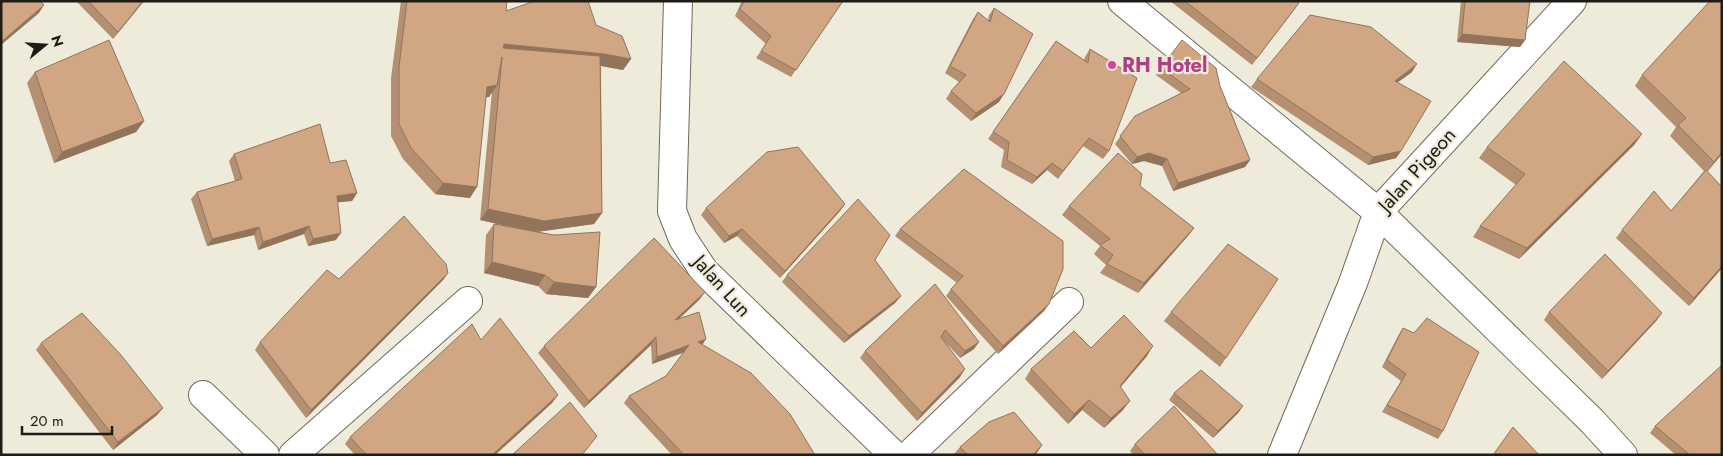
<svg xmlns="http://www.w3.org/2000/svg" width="1723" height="456" font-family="Jost,sans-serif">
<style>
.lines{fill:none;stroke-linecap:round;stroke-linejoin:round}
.minor-casing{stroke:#6e6b5d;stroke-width:30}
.minor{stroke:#fff;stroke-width:28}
.wall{fill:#b48f70}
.shaded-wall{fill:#92745b}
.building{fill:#d1a682;stroke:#92745b}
.hotel-dot{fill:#d1479c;stroke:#eeebdb;stroke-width:2}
.labels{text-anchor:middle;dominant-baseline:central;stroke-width:4.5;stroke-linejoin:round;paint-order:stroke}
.hotel-label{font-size:20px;font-weight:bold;fill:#b23c85;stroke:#eeebdb;text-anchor:start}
.street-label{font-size:20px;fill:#1d1c16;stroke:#eeebdb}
</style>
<rect width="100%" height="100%" fill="#eeebdb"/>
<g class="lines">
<g class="minor-casing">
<path id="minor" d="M678,1L672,211L683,239L704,271L894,455
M1122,1L1378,212L1593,422L1623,455
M203,395L265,455
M293,455L468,301
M909,455L1069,302
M1282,455L1353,283L1378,212L1572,1"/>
</g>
<use href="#minor" class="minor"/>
</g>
<path class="wall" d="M76,1H144L113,39Z
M401,1H507L506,11L596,25L631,59L623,70L601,66L602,213L594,224L537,232L596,287L588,298L546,294L538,286L484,273L486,235L494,224L515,228L480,220L492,91L489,97H486L470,198L435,194L403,159L391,136V78Z
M742,1H843L791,77L756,58L766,44L735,16Z
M1170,1H1297L1294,10L1252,65Z
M1461,1H1530L1525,40L1520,47L1457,42Z
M1722,1V154L1707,172L1722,187V268L1689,306L1616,238L1622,230L1671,211L1704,171L1670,136L1676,127L1635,86L1642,75Z
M994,8L999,102L971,121L946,99L951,91L959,82L945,73L973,19L978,12L988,20L989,15Z
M1056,41L1084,60L1085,57L1090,49L1109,151L1103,159L1083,146L1058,179L1047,170L1032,184L1001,167L1004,150L988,139Z
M1161,68L1220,86L1250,160L1245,167L1173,191L1162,166L1144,161L1132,164L1115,144L1135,116L1181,93L1156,75Z
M35,72L144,121L136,132L54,163L27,83Z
M1412,72L1398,82L1401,151L1396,158L1368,165L1251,87L1257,79Z
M1642,134L1634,145L1519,259L1473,237L1480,226L1516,185L1479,158L1487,147Z
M234,154L330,163L357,193L352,201L337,202L336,240L308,246L304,234L258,250L254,235L207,246L191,199L197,192L235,181L229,161Z
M1140,186L1194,228L1187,237L1138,293L1100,273L1106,265L1094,254L1100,246L1062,215L1069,206Z
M845,204L840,211L780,278L737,236L724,243L701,215L706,208Z
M900,229L1049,304L1044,311L998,354L946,296L951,289L957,283L895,236Z
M875,260L901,296L895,303L844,343L782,282L787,275Z
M448,273L443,280L306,418L255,350L260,342L339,279Z
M935,284L974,349L960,358L944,341L960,377L917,421L860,358L865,351Z
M700,299L680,318L706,339L702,344L815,455H672L624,403L629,396L666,376L683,353L652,364L651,345L584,408L538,353L544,346Z
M1171,312L1226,358L1220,367L1164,321Z
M1549,312L1657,320L1602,379L1544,320Z
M1403,328L1443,431L1438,439L1382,412L1401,381L1382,367L1398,336Z
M481,340L558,395L552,403L495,455H355L345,444L350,437Z
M41,343L163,408L157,415L113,450L36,350Z
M1091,348L1147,356L1120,387L1123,410L1104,428L1082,410L1068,424L1025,379L1031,369Z
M1174,393L1243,406L1238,413L1213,438L1169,400Z
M1655,426L1722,455H1676L1650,433Z
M1135,444L1216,455H1133L1130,451Z
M960,447L1037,453L1035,455H955L954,454Z"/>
<path class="shaded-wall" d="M143,1H144L113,39L118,32Z
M44,5L39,13L1,45V42Z
M1462,34L1525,40L1520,47L1457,42Z
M504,44L604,54L631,59L623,70L596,65L496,56Z
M1417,64L1412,72L1390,88L1395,81Z
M497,85L489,97L480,98L487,87Z
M1004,94L999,102L971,121L976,113Z
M144,121L136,132L54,163L62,152Z
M1642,134L1634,145L1519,259L1527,248Z
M1401,151L1396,158L1368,165L1373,157Z
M1722,152V154L1706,173L1714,162Z
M1149,153L1167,159L1162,166L1144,161L1132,164L1137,157Z
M1250,160L1245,167L1173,191L1178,183Z
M1052,163L1047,170L1032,184L1037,177Z
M443,183L477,187L470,198L435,194Z
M357,193L352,201L331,203L337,196Z
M845,204L840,211L780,278L785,271Z
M488,209L602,213L594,224L536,232L480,220Z
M309,226L304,234L258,250L263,242Z
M259,227L254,235L207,246L212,239Z
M1194,228L1187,237L1138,293L1144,283Z
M742,229L737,236L724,243L729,236Z
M341,233L336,240L308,246L313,239Z
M492,262L545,275L538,286L484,273Z
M1722,266V268L1689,306L1694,298Z
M448,273L443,280L306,418L311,410Z
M554,282L596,287L588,298L546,294Z
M705,292L700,299L670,327L675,320Z
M901,296L895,303L844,343L849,336Z
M1049,304L1044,311L998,354L1003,346Z
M1662,313L1657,320L1602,379L1608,371Z
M656,337L651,345L584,408L589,401Z
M706,339L701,347L698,342Z
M979,342L974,349L960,358L965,351Z
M689,345L684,352L652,364L657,357Z
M1153,346L1147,356L1113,396L1120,386Z
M965,369L960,377L917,421L922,413Z
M558,395L552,403L495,455H492Z
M1089,400L1082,410L1068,424L1074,414Z
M1130,401L1123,410L1104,428L1111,418Z
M1243,406L1238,413L1213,438L1218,431Z
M163,408L157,415L113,450L118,442Z
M1042,445L1037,453L1035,455H1033Z"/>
<path class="building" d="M1,1H40L44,5L1,42Z
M88,1H143L118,32Z
M407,1H507L506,11L535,1H588L596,25L622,36L631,59L604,54L504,44L503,48L600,56L602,213L544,221L488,209L502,57L497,85L487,87L477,187L443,183L411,148L399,124V67Z
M744,1H843L796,70L761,51L771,36L740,9Z
M1185,1H1297L1299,3L1257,58Z
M1465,1H1530L1525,40L1462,34Z
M1710,1H1722V152L1714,162L1678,125L1686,118L1642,75Z
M994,8L1033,34L1004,94L976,113L951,91L966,75L950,66L978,12L990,22Z
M1310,15L1371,27L1417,64L1395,81L1431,101L1401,151L1373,157L1257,79Z
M109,40L144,121L62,152L35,72Z
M1182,40L1216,68L1220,86L1250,160L1178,183L1167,159L1149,153L1137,157L1120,136L1135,116L1190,89L1161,68Z
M1056,41L1088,63L1090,49L1137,78L1109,151L1089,138L1063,171L1052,163L1037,177L1007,160L1009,142L993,132Z
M1564,61L1642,134L1527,248L1480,226L1525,174L1487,147Z
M320,124L330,163L346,160L357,193L337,196L341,233L313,239L309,226L263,242L259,227L212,239L197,192L242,179L234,154Z
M798,147L845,204L785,271L742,229L729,236L706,208L767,152Z
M1118,153L1142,174L1140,186L1194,228L1144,283L1107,264L1113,255L1100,245L1110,239L1069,206Z
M964,169L1063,241V269L1049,304L1003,346L951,289L963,276L900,229Z
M1706,170L1722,187V266L1694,298L1622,230L1654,191L1671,211Z
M858,199L890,235L875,260L901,296L849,336L787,275Z
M404,216L446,264L448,273L311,410L260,342L327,270L339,279Z
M494,224L554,235L600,232L596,287L554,282L545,275L492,262Z
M654,238L705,292L675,320L699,312L706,339L698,342L751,373L790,414L815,455H684L629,396L666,376L689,345L657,357L656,337L589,401L544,346Z
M1228,244L1278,279L1226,358L1171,312Z
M1605,254L1662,313L1608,371L1549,312Z
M935,284L979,342L965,351L945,330L941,337L965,369L922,413L865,351Z
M82,313L121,355L163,408L118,442L41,343Z
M1124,315L1153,346L1120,386L1130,401L1111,418L1089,400L1074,414L1031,369L1074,331L1091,348Z
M500,318L558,395L492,455H367L350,437L472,324L481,340Z
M1427,318L1479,352L1443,431L1387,405L1406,374L1387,360L1403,328L1414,333Z
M1722,365V455H1690L1655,426Z
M1201,370L1243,406L1218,431L1174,393Z
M570,402L597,436L582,455H512Z
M1174,406L1217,454L1216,455H1145L1135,444Z
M1014,412L1042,445L1033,455H968L960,447L989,422Z
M1513,427L1539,455H1493Z"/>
<circle class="hotel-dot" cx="1112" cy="65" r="5"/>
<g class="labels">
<g class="hotel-label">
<text x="1122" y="65">RH Hotel</text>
</g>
<g class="street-label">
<text transform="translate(1417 170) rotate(-48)">Jalan Pigeon</text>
<text transform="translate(722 286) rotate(48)">Jalan Lun</text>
</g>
</g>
<rect width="1723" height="456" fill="none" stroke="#1d1c16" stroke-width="5"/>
<g transform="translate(45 45) rotate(72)" stroke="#eeebdb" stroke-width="4" paint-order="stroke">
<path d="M0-4L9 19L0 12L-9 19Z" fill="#1d1c16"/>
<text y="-8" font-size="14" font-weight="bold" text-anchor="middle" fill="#1d1c16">N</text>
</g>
<path d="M22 426v8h90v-8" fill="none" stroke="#1d1c16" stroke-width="2.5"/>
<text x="30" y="426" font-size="15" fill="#1d1c16" stroke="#eeebdb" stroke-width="4" paint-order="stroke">20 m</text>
</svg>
